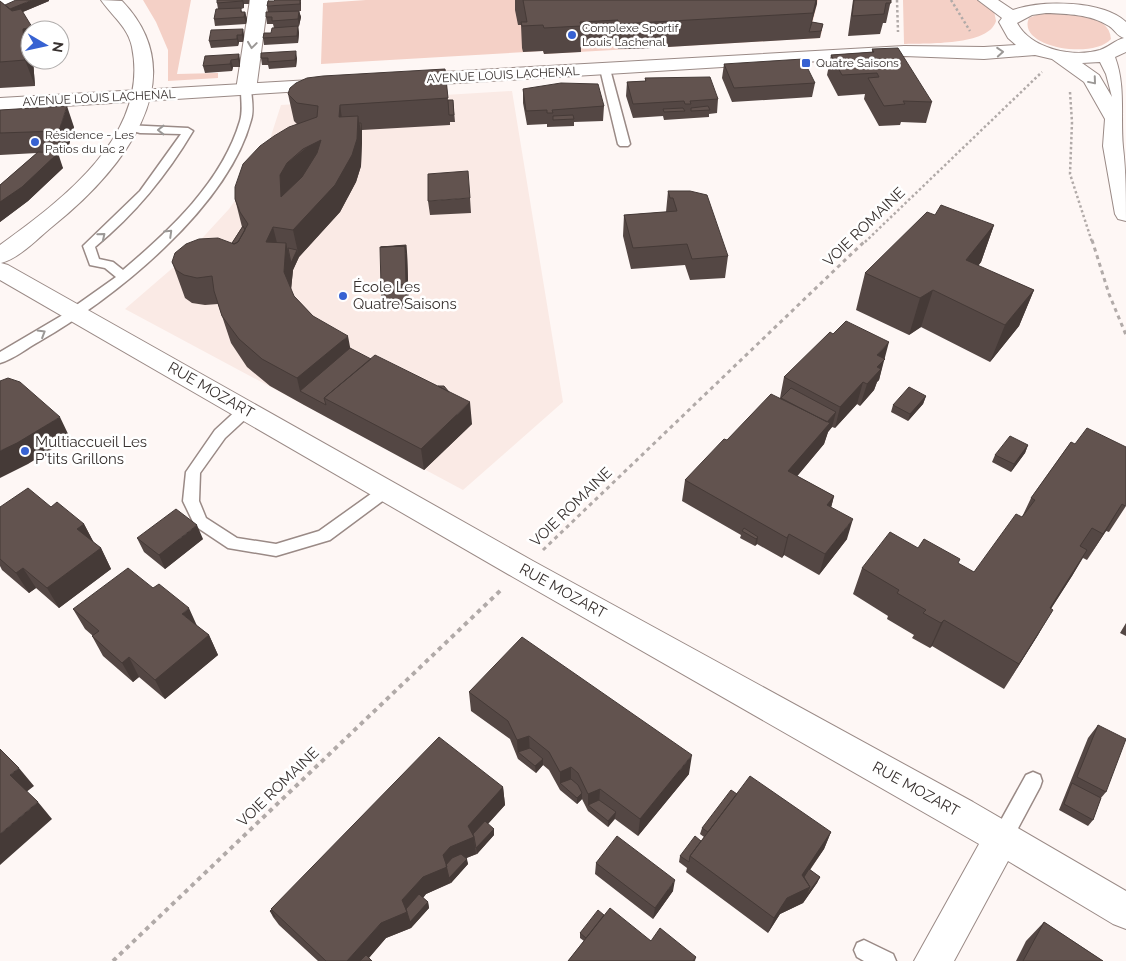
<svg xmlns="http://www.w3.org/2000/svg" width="1126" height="961" font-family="Raleway,sans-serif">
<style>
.built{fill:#faeae5}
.green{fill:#f4d0c6}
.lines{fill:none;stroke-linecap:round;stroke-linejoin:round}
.lane-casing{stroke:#9a8a86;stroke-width:3}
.street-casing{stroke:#9a8a86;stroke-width:2}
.secondary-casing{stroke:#9a8a86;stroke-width:2}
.path-far2{stroke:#b1aaa8;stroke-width:2.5;stroke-dasharray:2.5 2.5;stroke-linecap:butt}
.path-far1{stroke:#b1aaa8;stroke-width:3;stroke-dasharray:4 4;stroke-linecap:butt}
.path{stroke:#b1aaa8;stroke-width:4;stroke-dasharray:4.5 4.5;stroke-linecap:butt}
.lane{fill:#fff;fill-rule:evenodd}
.street{fill:#fff;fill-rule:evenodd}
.secondary{fill:#fff;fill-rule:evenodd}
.wall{fill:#544744}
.shaded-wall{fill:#453a37}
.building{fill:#62534f;stroke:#453a37;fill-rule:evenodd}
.oneway{stroke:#9b9896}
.poi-dot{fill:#3762d2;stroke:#fff;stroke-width:2}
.labels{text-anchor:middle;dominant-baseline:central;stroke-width:5;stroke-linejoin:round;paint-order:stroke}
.far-poi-label{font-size:12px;fill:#37302e;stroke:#fff;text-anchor:start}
.far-street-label{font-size:12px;fill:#37302e;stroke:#fff}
.street-label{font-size:15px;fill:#37302e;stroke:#fff}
.poi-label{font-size:15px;fill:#37302e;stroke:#fff;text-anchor:start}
</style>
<rect width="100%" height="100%" fill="#fef7f5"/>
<path class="built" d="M512,91L563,402L463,490L125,309L183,259L229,209L246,185L270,139L281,105Z"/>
<path class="green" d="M143,0H191L177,74L218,73V78L168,81V50L156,22Z
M366,0H818L811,29L822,31L820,38L544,54L543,51L321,64L323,3Z
M903,0H979L994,11L996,21C989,46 926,43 904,44Z
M1046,11C1065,11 1110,13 1111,39C1093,60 1016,47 1029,18Z"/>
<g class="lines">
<g class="lane-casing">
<path id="lane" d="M605,66L610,69L630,144L628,146H620L618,144L600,69Z
M246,87L251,90C252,100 254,111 251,120C228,207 115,298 40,341C27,348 14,359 0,363V352L61,316L116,277L105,268L90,265L83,246L140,191L181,134L140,133L126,129V125L188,128L193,131C167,175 135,214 95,247L99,259L113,262L123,270C170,230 222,182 240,121C243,111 241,100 241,90Z
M246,405L251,406L253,410L251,414L225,438L200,473L199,501L206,518L237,538L276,544L319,531L382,486H392L395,490L392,494L330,540L276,556L228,548L195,526L183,501L186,472L215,430L241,406Z
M1033,772L1040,775L1042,781L1040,787L1009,845L1002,847L995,845L992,838L995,831L1026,775Z
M864,940L893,954L896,961H864L857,957L854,950L857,943Z"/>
</g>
<g class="street-casing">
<path id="street" d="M0,0H19L16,4L0,9Z
M101,0L122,1C198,80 119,173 53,226C38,238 20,258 1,263L8,265L533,561L973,802L1126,891V929L1113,924L1008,861L954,961H914L979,844L513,577L0,280V245C62,200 150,135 132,47C128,27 112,16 101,0Z
M250,0H268L256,90L253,94H239L236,90Z"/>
</g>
<g class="secondary-casing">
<path id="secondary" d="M978,0H998L1013,10C1042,0 1102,0 1126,22V52L1115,57C1126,87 1120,115 1123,147C1126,172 1126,196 1126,221L1118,219L1115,214L1103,146L1105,119L1084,82L1052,59L1035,55L984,59L904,56L408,86L401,84L399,80L401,76L408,74L904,46L984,47L1016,45L1008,38L999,22L1002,18ZM1046,13C1068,14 1090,14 1109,26C1115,30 1117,36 1124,38C1115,40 1109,47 1100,50C1073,58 1031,49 1017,23L1032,15ZM1100,62L1106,74L1112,97L1099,75L1082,63Z
M328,79L335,81L338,85L335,89L0,110V98Z"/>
</g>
<path class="path-far2" d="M897,0L898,32
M951,0L970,31
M1070,92L1072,122L1070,174L1092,242
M865,242L1042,72"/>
<path class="path-far1" d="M1092,240L1109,294L1126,335
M543,550L866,240"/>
<path class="path" d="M113,961L502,589"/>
<use href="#lane" class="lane"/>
<use href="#street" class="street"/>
<use href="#secondary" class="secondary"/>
</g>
<path class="wall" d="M217,0H249V4H244V8L241,9L242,12H245L247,19L246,24L215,26L214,19L218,9L217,3Z
M515,0H817L812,22L823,24L820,38L635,49H618L617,46L581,48V52L544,54L543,51L523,52L522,48L521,25H518L515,10Z
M853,0H891L886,23H883L880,34L848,36Z
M0,1L5,5L49,1L23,12L30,60H33L35,86L0,88Z
M301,2V11H299L301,17L299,26L298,27L299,33L298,43L264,45L263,38L271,33L274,28L273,24H267L266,17L268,12L267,6Z
M243,29L244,36L243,42H239L238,46L211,48L209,41Z
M872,49L932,102L926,123L901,122L900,125L879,126L864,99L865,94L838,96L827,75L831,55L872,52Z
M239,54L240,61V67H233L232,71L205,73L203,66Z
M261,58H297L296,67L269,69L268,65H262Z
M724,64L815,83L812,97L732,102L722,78Z
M445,69L448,100H453L455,122H450V125L362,130L361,166L356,182L340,212L299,257L293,270L291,290L294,296L313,316L350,348L472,424L424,470L304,405L270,386L247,367L231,343L218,304L205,305L192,303L185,298L172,262L232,243L242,227L235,199L297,124L294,121L288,94Z
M645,78L718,99L717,113L709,114V117L664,120L663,116L633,118L626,96L627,82L645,81Z
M523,89L604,106L603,121L574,122V126L547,127V124L527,125L523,103Z
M0,110L74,127L67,152L47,153L63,168L28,201L0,222V185L37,153L0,155Z
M668,191L728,256L725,278L690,280L685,265L631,269L623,236L624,215L666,212Z
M470,198L471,213L430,215L428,201Z
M994,225L981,262L978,266L1034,290L1019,326L990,362L921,327L909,335L856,310L865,273Z
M407,252L409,308L383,310L381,286Z
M884,358L879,380L877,382L874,390L860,406L857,404L835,428L832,427L828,432L824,444L797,476L834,496L831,507L847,539L819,575L784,555L782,558L757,544L755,546L740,538L741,535L682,501L685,480L727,440L780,398L784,377Z
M926,396L923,404L908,421L891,412L893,405Z
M1071,442L1126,506L1109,532L1106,531L1087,560L1083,558L1072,576L1051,609L1038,635L1004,689L932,646L930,648L912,638L914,635L887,619L888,616L853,594L862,568L918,548L974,572L1022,517L1031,498Z
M1028,445L1025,453L1011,472L992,462L995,455Z
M0,507H51L84,524L94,543L101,548L111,569L59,608L36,588L29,593L2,570L0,566Z
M137,538L203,539L165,569L144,552Z
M73,609L196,625L209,635L218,655L165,699L139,677L133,682L103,656L92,636H93L85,629Z
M1126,623V636L1120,633Z
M469,692L689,774L638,836L615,819L608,827L588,811L582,799L577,804L560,790L549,770L543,765L536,773L518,759L510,739L471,711Z
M1098,725L1106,792L1101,798L1093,820L1088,826L1059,810L1088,738Z
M503,787L505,805L488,824L494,835L477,854L466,858L468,864L451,883L426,894L423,898L428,902L429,908L411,928L386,938L369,958L372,961H318L279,925L273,917L270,911Z
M737,794L831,832L824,849L810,870L820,877L817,883L803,903L780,914L768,933L686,872L687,868L679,862L680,856L701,841L704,837L700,834L702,828Z
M596,863L673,891L653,919L595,874Z
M604,915L651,941L696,957L695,961H568L584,941L580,938V933Z
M1044,922L1103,961H1016L1026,941Z"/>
<path class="shaded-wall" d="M32,0H49V1L8,18L5,11Z
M242,0H243L244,4V8Z
M300,0H301V11Z
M816,0H817V4L809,32Z
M299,11L301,17L299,26L298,19Z
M245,12L247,19L246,24L244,17Z
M298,26L299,33L298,43L297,36Z
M32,27L33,30H30V60H33L35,86L25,60L23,29Z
M243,29L244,36L243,42L242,35Z
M237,35L239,42L238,46L237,39Z
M296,51L297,58L296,67L295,60Z
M239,54L240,61V67L238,59Z
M231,60L233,67L232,71L230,64Z
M340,105L344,132L339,117Z
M67,106L74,127L67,152L59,131Z
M358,116L361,135V123L362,130V143L361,166L356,182L340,212L299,257L293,230Z
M321,136L326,167L281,197L280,175L287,163L301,152Z
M58,153L63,168L28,201L0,222V202Z
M994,225L981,262L953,297L966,260Z
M273,227L280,255L266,242Z
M286,243L291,263L297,250L299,257L293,270L290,299L284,272Z
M406,245L407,252L409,308L406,284L405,246Z
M933,290L921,327L909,335L920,298Z
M1034,290L1019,326L990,362L1005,325Z
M348,336L353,363L300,391L297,378Z
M889,342L879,380L877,382L874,390L860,406L867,384L877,355Z
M863,382L857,404L835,428L840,407Z
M926,396L923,404L908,421L910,414Z
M470,402L472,424L424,470L421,449Z
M836,412L832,427L828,432L824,444L784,492L788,471L823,427Z
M60,417L70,438L28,464L0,478V451Z
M1028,445L1025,453L1011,472L1014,464Z
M834,496L829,516L827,505Z
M1122,504L1106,531L1087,560L1103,534Z
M853,519L847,539L819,575L825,554Z
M84,524L95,545L77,529Z
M197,525L203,539L165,569L159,555Z
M789,534L784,555L782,558L787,538Z
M758,537L757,544L755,546L756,539Z
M101,548L111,569L59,608L47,588Z
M1087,550L1072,576L1035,633L1050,608Z
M23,568L36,588L29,593L16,573Z
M189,608L198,628L182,614Z
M1053,610L1038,635L1004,689L1019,664Z
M944,620L932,646L930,648L941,623Z
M209,635L218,655L165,699L155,680Z
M129,657L139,677L133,682L122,663Z
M529,736L530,755L518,752V759L517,740Z
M692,755L689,774L638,836L640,819Z
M543,759V765L536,773L535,766Z
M571,767V785L560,783V790V772Z
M19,768L34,786L25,793L10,775Z
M503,787L505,805L474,839L476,854L453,864L448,870L450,883L426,894L408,915L428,902L429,908L411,928L386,938L366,961H347L443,855L468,826Z
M600,789L599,806L588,805V811V794Z
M582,793V799L577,804V798Z
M38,802L52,819L0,865V834Z
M616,812L615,818L608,827V821Z
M494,829V835L477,854L476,848Z
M831,832L824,849L798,886L802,875Z
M467,859L468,864L451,883L449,878Z
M820,877L817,883L803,903L780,914L768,933L774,918L787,898Z
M675,880L673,891L653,919L655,908Z"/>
<path class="building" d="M16,0H32L10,9L5,5Z
M217,0H242V1L217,3Z
M275,0H300V4L267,6L268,1H274Z
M523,0H816L813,13L636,23L618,24V20L580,22L581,26L544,28L543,25L522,26L521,22H527Z
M854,0H891V3H886L884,14L852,16Z
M0,1L12,11L21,9L32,27L23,29L25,60L0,62Z
M241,8V12H245L244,17L214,19L216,9Z
M299,11L298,19L272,21V17H266V12Z
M812,22L823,24L821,31L809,32Z
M298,26L297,36L263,38L264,33H271L272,28Z
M243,29L242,35H237V39L209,41L211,30Z
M898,48L932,102L903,101L905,104L884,106L868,78L879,77L877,73L842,75L831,55L874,52L872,49Z
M296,51L295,60L268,62V58H261V53Z
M239,54L238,59L231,60L230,64L203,66L205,56Z
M803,59L815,83L734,88L724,64Z
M445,69L448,98L340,105L339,117L358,116L357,139L352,155L335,185L293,230L273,227L266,242L286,243L284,272L294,296L313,316L348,336L297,378L262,359L239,339L222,316L214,291L212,276L197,278L184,275L176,270L172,262L175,253L186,244L199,239L218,238L234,244L238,242L248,224L240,212L235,199V187L243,164L260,146L274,136L289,127L317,117L318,106L297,103L288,94L290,88L296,83L307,78L323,76ZM321,140L317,153L302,177L281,197L280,175L287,163L303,149Z
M710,77L718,99L690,101L691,104H685L684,101L633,104L627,82L646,81L645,78Z
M561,83L598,84L604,106L552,110L553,113H547V110L526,111L523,89Z
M448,100H453L454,115H449Z
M67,106L59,131L0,133V110Z
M708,106L710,110L691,111V108Z
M683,108L685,111L664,112L663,109Z
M573,115L574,119L553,120V116Z
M359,123H361V135Z
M38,152L58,153L22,187L0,202V185Z
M468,171L470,198L428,201V174Z
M668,191H690L707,195L728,256L692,259L687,244L633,248L624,215L677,211L673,198H670Z
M941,205L994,225L966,260L1034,290L1005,325L933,290L920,298L865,273L927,212L935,215Z
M243,226L245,230L238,242L234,244L232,243Z
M406,245V253L405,246L381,247Z
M405,246L406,284L381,286L380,247Z
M288,248L297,250L291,263Z
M407,291L408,300L382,302V293Z
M846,321L889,342L877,355L885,359L877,367L881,369L867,384L863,382L840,407L784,377L830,332L833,334Z
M350,348L371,359L324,398L326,405L300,391Z
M375,355L470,402L421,449L324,398Z
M8,378L20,382L60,417L17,443L0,451V381Z
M438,386H444L449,392Z
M909,387L926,396L910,414L893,405Z
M791,388L836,412L827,422L781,398Z
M771,394L830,423L788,471L834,496L827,505L853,519L825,554L789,534L787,538L685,480L724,439L727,440Z
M1087,428L1126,447V504L1125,506L1122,504L1103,534L1092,528L1080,546L1087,550L1050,608L1053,610L1019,664L944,620L941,623L923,613L926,610L897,593L899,590L862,568L890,532L918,548L924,539L960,559L958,563L974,572L1016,514L1022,517L1035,500L1031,498L1071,442L1075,444Z
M1010,436L1028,445L1014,464L995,455Z
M28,488L51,507L57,502L84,524L77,529L101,548L47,588L23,568L16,573L0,559V507Z
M176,509L197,525L159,555L137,538Z
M744,528L758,537L756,539L742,531Z
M128,568L153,588L159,584L189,608L182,614L209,635L155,680L129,657L122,663L92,636L99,631L73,609Z
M522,637L692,755L640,819L600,789L588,794L578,773L571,767L560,772L549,752L529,736L517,740L508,721L469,692Z
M1098,725L1126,739L1106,792L1077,777Z
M439,737L503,787L468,826L474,837L450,847L443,855L447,867L423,877L402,900L407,912L381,923L347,961H326L271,909Z
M530,748L543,759L535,766L518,752Z
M0,749L19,768L10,775L38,802L0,834Z
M750,776L831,832L802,875L810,887L787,898L774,918L690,856Z
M571,779L578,785L582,793L577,798L560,783Z
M1072,783L1101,798L1093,820L1064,804Z
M731,790L737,794L708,832L702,828Z
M599,800L616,812L608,821L588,805Z
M485,821L494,829L476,848L474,837L473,834Z
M617,836L675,880L655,908L596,863Z
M695,836L701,841L690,856L689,862L680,856Z
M461,854L467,859L449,878L446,865L452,858Z
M809,869L820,877L805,897L810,887L804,877Z
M419,894L428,902L410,922L406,909Z
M610,908L651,941L660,928L696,957L693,961H568Z
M271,910L275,917L270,911Z
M598,910L604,915L586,938L580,933Z
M1044,922L1103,961H1023Z
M366,955L372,961H360Z"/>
<defs><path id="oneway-chevron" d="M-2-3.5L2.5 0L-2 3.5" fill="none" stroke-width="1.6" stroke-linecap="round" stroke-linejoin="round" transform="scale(1.25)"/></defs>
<g class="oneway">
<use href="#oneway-chevron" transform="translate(252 45) rotate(98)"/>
<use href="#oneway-chevron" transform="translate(1000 52) rotate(-4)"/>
<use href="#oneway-chevron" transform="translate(1093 81) rotate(50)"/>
<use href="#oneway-chevron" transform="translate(161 130) rotate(180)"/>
<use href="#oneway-chevron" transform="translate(169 233) rotate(-44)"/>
<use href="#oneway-chevron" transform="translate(102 236) rotate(-39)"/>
<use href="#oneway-chevron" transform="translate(42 333) rotate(-31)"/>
</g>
<g class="poi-dot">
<circle cx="572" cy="35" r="5"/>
<rect x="801" y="58" width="10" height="10" rx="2.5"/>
<circle cx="35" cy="142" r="5"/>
<circle cx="343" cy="296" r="5"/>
<circle cx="25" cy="451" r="5"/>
</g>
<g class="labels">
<g class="far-poi-label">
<text x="582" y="28">Complexe Sportif<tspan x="582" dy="14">Louis Lachenal</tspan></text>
<text x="816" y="63">Quatre Saisons</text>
<text x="45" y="135">Résidence - Les<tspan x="45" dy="14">Patios du lac 2</tspan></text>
</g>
<g class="far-street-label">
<text transform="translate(503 75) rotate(-3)">AVENUE LOUIS LACHENAL</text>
<text transform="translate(99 98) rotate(-3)">AVENUE LOUIS LACHENAL</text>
</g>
<g class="street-label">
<text transform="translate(864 227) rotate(-44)">VOIE ROMAINE</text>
<text transform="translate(211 390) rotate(30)">RUE MOZART</text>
<text transform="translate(571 507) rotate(-44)">VOIE ROMAINE</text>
<text transform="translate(563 591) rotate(29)">RUE MOZART</text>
<text transform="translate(278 787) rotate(-44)">VOIE ROMAINE</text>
<text transform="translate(916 789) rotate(29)">RUE MOZART</text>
</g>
<g class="poi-label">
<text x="353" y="287">École Les<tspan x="353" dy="17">Quatre Saisons</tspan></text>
<text x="35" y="442">Multiaccueil Les<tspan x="35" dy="17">P'tits Grillons</tspan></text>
</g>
</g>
<g transform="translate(45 45) rotate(99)"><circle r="24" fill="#ffffff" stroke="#afacab"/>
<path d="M0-4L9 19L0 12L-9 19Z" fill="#3762d2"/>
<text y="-8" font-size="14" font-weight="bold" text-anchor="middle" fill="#37302e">N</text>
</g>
</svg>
